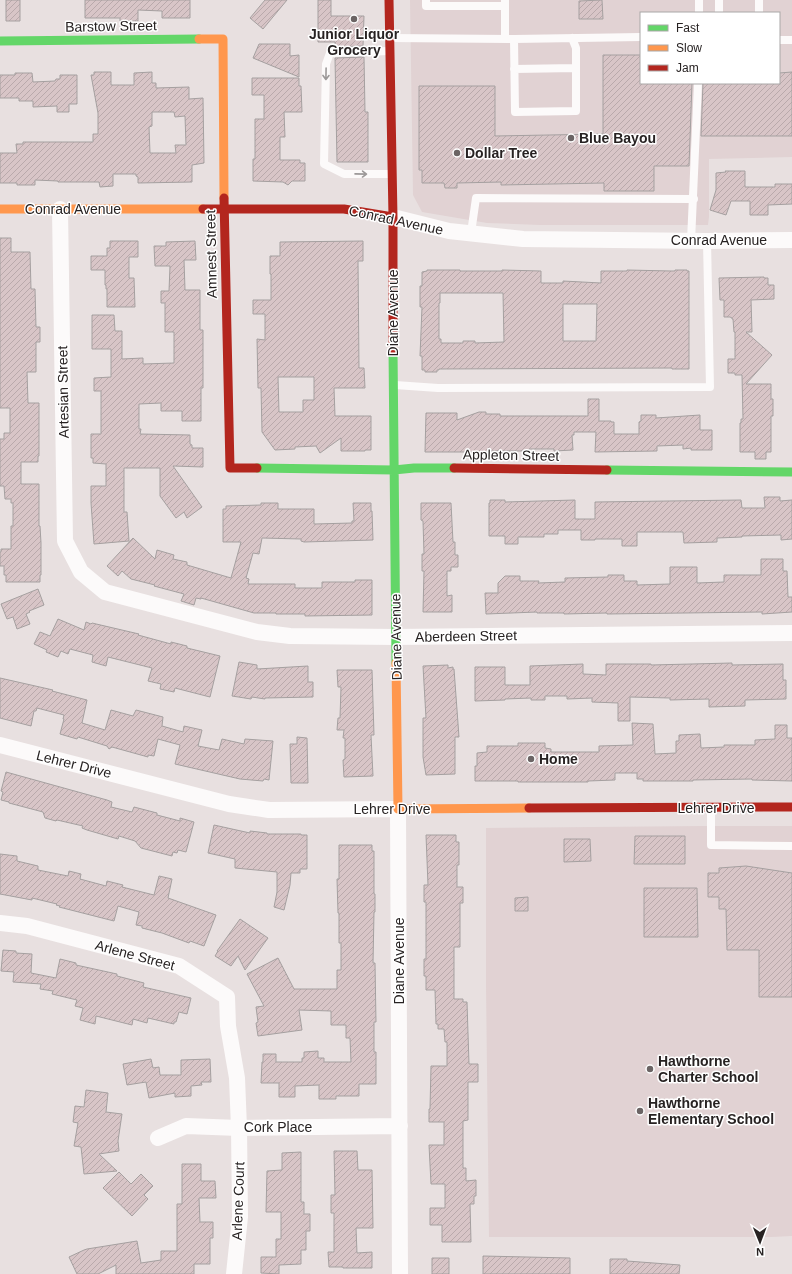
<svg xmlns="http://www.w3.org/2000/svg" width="792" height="1274" font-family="Arial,sans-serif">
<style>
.built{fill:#e1d2d3;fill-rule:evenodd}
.building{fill:url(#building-hatch);stroke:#a5a0a0;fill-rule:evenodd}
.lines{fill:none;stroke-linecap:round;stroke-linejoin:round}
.lane{stroke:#fcfafa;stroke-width:8}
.street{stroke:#fcfafa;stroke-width:16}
.fast{stroke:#63d668;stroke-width:9}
.slow{stroke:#ff974d;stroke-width:9}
.jam{stroke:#b3261e;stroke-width:9}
.oneway{stroke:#9c9999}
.poi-dot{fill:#6b6464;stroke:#fff;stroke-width:1.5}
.labels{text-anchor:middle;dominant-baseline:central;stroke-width:3;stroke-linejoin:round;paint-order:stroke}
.street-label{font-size:14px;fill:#272222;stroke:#fff}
.poi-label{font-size:14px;font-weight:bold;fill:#272222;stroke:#fff;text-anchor:start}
</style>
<defs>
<pattern id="building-hatch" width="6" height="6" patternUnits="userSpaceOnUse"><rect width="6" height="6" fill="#d8c5c7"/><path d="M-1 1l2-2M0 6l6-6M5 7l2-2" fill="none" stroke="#b9a9ab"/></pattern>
</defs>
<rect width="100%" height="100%" fill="#e8e0e0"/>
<path class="built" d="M410,0H792V157L709,159V217L708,225H540L487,223L422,212L413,195ZM641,13H779V83H641Z
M702,826H792V1236L772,1237H489L486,986V828Z"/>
<path class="building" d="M6,0H20V21H6Z
M85,0H190V18H162V11L138,10V21H120V18H85Z
M265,0H287L263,29L250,18Z
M318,0H331V16H364L363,46L335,47V42H318Z
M602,0L603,19H579V1Z
M259,44H290V56L299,55V77L253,58Z
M603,55H641V83H692L689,166H654V191H604V183L501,185V182L457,183V188H445L444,183H422V170H419V86H495V136L603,134Z
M364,57L365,112H368V162H337L335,58Z
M94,72H111V85H134V73L152,72V83H156V88L189,87V99L203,98L204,163L192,165V182L138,183V177L136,176V174H113V186L100,187L99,182H58V181L35,180V185H17V183H0V153H17L16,144H23V142H93V134H98V113L91,75H94ZM152,112H174L175,117L185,116L186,145H175L176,153H150L149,127L152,126Z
M792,72V136H701L703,83H779V73Z
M15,73H32L33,82L55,81L56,79H60V75H77V104H69V112H57V106L33,107V101H19V98H0V75H15Z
M252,78H299V86H301L302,112H284L285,137H280V160H300V163H305V181H292L288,185L283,182L253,181V159H255V119H264V95H252Z
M725,171H745V187H775V184H792V204L768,205V215H750V201H731L726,215L710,210L716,190V173L726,172Z
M0,238H11V252H30L31,289H35L36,327H40V342H36V372H27L28,403H39V456H38V462H21V484H39V526H40L41,543V575H40V582H6V575H4V566H0V552H1V549H11V526H13V503H11V499H5L4,486H0V439H4V433H10V408H0Z
M110,241H138V257H129V278H134L135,307H107V289H106V285H105V270H91V256H107V248H110Z
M195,241L196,260H184L185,290H200V330H203V388H201V421H182V411H161V403L139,404V429H141L140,434L190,435V444L192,445V448H203V467L173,466L202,507L187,518L184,512L176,518L160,496V468H124V512H127L129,541L94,544L91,503V486H106V464L93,463V458H91V434H101V391H94V378L111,377V349H92V315H114L115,331H122V359L143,358V364L174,363V332H165V303H161V291H169L170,266H155L154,246H166V242Z
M363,241V261H358L359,368H364L365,388H334L335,416H371V450H365V451H341V438L320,453L316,446L295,447V449L275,450L262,432L261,388H258L257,339L265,340V314H253V300H271V274H270V256H280V242ZM278,377H314V400H303V412H279Z
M427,270H460V271H502V270L541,271V283H563V281L601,283V271H627V270L671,271H675V270H687V271H689V369H672V368L439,369V370H437V372H425V370H422V356H420L422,307H420V286H422V272L427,271ZM440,293H503L504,342L475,343V341H463V343H441V339H439V303H440ZM563,304H597L596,341H563Z
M764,277V278H768V285H774V299L751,300L752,332H746L772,355L746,384H771V399H773V416H771V452H766V459H755V452H740V423H741V419H743L742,375H735V373H728V359H735V332H734L733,319H732V318L730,317H724V300H720L719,278Z
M588,399H599V421H611V422H614V434H639V422L641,421V415H656V418L700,415V430H712V450H691V448L683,449V445L657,446V451L595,452L596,432H574V435H572L573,450L554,451V449H529V451H487V452H425L426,413H457V420L479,412H486V414H500V416H588Z
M764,497H780V501L792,500V539L781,540V535L742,536V537L717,538V542L684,543L683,532H637V546H622V539H595V540H581V530H558V534H544V537H518V544H505V536H489V503H490V500H505V502L575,500V519H595V502L741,500L742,508H765Z
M261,503H278V509H314V524L352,523V521H354L353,503H371V511H372L373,540L304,542L301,541V539L262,538L259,554L253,553L246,578L249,579L248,584H295V588H322V582H355V580H372V615L305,616V614H276V613H254L201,598V599L196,598L194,605L181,601L184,594L154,586L155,585L131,579L122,571L118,576L107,566L133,538L155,559L157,550L174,555L173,559L187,562V565L231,578L241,542H223V509H226V506L261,505Z
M421,503H451L453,542H455V555H458V567H451V571H447V596L452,595V612H423L424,571H422V554H424L423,521L421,520Z
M761,559H783V571H787L788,597H792V612L762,614V612L607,614V613L564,614V613H537V612L486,614L485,593H498V583L505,576H520V581H539L538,583L565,582V578L608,577V575H624V581H637V585L670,584V567H697V583L724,582V575H761Z
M38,589L44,605L29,611L30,612L26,614L30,624L17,629L13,617L7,619L1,604Z
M58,619L84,630L86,622L91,624L92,623L139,634L138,635L171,644V642L187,646V648L220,656L210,697L175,688L174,692L160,689L161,684L148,681L152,668L108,657L106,666L92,662L93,655L70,649L68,654L61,651L58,657L46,652L47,650L34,644L40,632L50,636Z
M239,662L257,665V669L308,666V682H313V697L265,698V699L252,697L251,699L232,696Z
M732,663V665L783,664V680H786V699L745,700V706L709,707V699L670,700V698L630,697V721H618V703L592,702V698L567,699V696H545V700H531V698L505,699V700L475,701V667H505V685H530V666L583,664V674L606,675V664H651V665Z
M448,665V668L453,667V669H454L459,737H455V774L426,775L423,757V718H426L423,666Z
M337,670H372L374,735H371L373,776L344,777L343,760L345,759V738H343L344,730H337L338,718H340L341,687H338Z
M0,678L53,690L52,691L87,700L82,723L105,730L111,710L133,716L136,710L163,717L162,726L183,732L184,726L202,730L198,746L219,750L222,739L244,744L245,739L273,741L269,780L264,779L263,781L240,779L175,764L180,745L158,739L154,756L148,755V757L112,747L109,749L107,746L78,737L77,739L60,734L64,719H63L64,715L37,708L36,711H34L31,726L0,718Z
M632,723L653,724L655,754L676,753V741H679V735L700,734L701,748L724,747V745H755V740L775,739V725H787V738H792V781L752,780V779L693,780V781H643V779H637V773H615V780L588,781V782H518V781H475V766H477V753L487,752V746H518V743H545V748L551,749V752H599V746L633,745Z
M297,737L307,738L308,783H291L290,744H297Z
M6,772L107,800L112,802L111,807L132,812L134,807L157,813V815L180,821V818L194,822L186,852L178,850L177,853L173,852L172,856L141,848L135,841L119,836L118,839L87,830L82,828L83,826L57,820L56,821L45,818L43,812L9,803V802L1,800L3,792L1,791Z
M214,825L250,833V831L267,833V834H301V835H307V869H300V873H291L290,885L284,910L274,907L277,892V872L235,868V859L208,853Z
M426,835H456V842H459V865H457V887H463V903H460V947H454V999H463V1002H467L469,1064H478V1082H468V1120L463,1121V1168H466V1181L476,1180V1196H474V1204H470L471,1242H442V1225H430V1208H445V1184H431L429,1145H444V1122H429V1109H430L431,1066H447V1042H445L444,1029H438V1024H436L435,990H426V976H424V959H426V902H424V885H428Z
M635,836H685V864H634Z
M564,839H590L591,861L564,862Z
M339,845H372V851H374V894H375V912H374L373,963H375L376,1022H374V1052H376V1084H359V1096H336V1099H319V1085L295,1086V1097H279V1083H261L262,1062H263V1054H276V1062H302V1058H304V1052L318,1051V1058H324V1062H351L350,1038H346V1025H331V1011L299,1010L302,1030L258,1036L256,1023L258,1022L256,1007L264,1006L247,974L278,958L294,989H337V970H341V943H339V913H338L337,879H339Z
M0,854L17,856V861L38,866V870L68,876L69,871L81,874L80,879L106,886L107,881L123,885L122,887L154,895L159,876L172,879L168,898L216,915L204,946L190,941L189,943L162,933L142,928V926L136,925L139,912L118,906L114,921L59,907L60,906L56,905L57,904L32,898V900L0,894Z
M746,866L792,873V997H759V950H727L726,909H719V897H708V873H719V868Z
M644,888H697L698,937H644Z
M528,897V911H515V898Z
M240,919L268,938L245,970L238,956L231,966L215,956L218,951H217Z
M3,950L16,951V953L32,954L31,973L56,978L60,959L76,963V965L117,974V976L144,983L143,987L191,998L187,1014L179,1012L176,1022H174V1024L148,1018L147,1023L133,1019L132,1025L96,1016L95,1024L80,1020L83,1008L75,1006L77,1000L52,994L53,991L40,989L41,984L13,982L14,972L1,971Z
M151,1059L153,1068L159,1067L160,1075H181V1060L210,1059L211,1082H201L202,1085L191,1086V1096L175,1097V1093L149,1098L146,1082L127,1085L123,1064Z
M86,1090L108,1093L106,1112L122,1114L118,1141L119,1151L99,1154L117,1171L84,1174L81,1147L74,1146L78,1123L73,1122L75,1106L84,1107Z
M334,1151H357L358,1170H372L373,1228H356L357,1253L372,1252V1268H343V1267H329L328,1252H334V1213H331V1195H335Z
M301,1152V1202H304V1214H310V1231H306V1250H301V1264L279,1265V1274L261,1273V1257H276V1239H281V1212H266L267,1171L282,1170V1153Z
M182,1164H201V1181H215L216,1198H199L200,1222H213V1238H210V1264H194V1274H116V1265L98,1274H77L69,1257L84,1250L87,1249L137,1241L141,1263L161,1260V1251H177V1204H182Z
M119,1172L131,1184L141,1174L153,1186L144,1195L148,1199L132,1216L103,1188Z
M483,1256L570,1258V1274H483Z
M432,1258H449V1274H432Z
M610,1259H627V1261L680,1265L679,1274H610Z"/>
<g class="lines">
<path class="lane" d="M426,0V6H505
M719,0V13
M699,13V0
M759,13V0
M391,38L514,39L641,37
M505,39V0
M514,39L515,112L576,111V48L572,38
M779,40H792
M389,51L330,53L326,64L324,164L344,174H392
M514,69L576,68
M471,233L476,198L694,199
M691,241L698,83
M395,385L438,388L710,387L707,241
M711,809V845L792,846"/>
<path class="street" d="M60,209L65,541L81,572L105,592L257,632L290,636L396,637L792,633
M393,217L449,231L523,239L707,241L792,240
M0,745L229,804L269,810L398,809L400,1274
M0,923L27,926L179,966L227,997L228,1026L237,1078L239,1128L240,1217L234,1274
M158,1138L186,1126L239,1128L400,1126"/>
<path class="fast" d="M0,41L199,39
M393,349L396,663
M257,468L394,470L414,468H454
M607,470L792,472"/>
<path class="slow" d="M199,39H223L224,198
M0,209H203
M396,663L398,809L529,808"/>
<path class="jam" d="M389,0L393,217V349
M224,198L230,468H257
M203,209H344L393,217
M454,468L607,470
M529,808L792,807"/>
</g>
<defs><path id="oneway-shaft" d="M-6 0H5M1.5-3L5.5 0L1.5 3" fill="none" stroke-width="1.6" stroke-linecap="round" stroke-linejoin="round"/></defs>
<g class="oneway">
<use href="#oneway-shaft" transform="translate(326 74) rotate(91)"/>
<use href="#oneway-shaft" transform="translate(361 174) rotate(1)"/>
</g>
<g class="poi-dot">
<circle cx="354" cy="19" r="4"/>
<circle cx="571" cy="138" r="4"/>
<circle cx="457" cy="153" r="4"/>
<circle cx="531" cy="759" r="4"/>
<circle cx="650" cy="1069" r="4"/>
<circle cx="640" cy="1111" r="4"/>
</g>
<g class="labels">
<g class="street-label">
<text transform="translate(111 26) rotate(-1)">Barstow Street</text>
<text x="73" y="209">Conrad Avenue</text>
<text transform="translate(396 220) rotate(12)">Conrad Avenue</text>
<text x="719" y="240">Conrad Avenue</text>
<text transform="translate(211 254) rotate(-91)">Amnest Street</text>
<text transform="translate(393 313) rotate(-90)">Diane Avenue</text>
<text transform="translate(63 392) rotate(-91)">Artesian Street</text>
<text transform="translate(511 455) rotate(1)">Appleton Street</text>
<text transform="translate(466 636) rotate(-1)">Aberdeen Street</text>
<text transform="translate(396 637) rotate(-91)">Diane Avenue</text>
<text transform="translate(74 764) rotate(14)">Lehrer Drive</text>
<text x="716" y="808">Lehrer Drive</text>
<text x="392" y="809">Lehrer Drive</text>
<text transform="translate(135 955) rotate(15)">Arlene Street</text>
<text transform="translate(399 961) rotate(-90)">Diane Avenue</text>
<text x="278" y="1127">Cork Place</text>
<text transform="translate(238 1201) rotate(-88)">Arlene Court</text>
</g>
<g class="poi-label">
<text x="354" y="34" text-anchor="middle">Junior Liquor<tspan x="354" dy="16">Grocery</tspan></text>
<text x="579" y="138">Blue Bayou</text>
<text x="465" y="153">Dollar Tree</text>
<text x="539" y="759">Home</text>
<text x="658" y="1061">Hawthorne<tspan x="658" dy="16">Charter School</tspan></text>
<text x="648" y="1103">Hawthorne<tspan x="648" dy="16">Elementary School</tspan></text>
</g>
</g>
<rect x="640" y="12" width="140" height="72" fill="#ffffff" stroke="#a9a7a7"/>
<rect x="648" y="25" width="20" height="6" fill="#63d668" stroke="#a9a7a7"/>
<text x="676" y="32" font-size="12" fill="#272222">Fast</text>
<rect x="648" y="45" width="20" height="6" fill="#ff974d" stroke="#a9a7a7"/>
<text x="676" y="52" font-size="12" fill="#272222">Slow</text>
<rect x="648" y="65" width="20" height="6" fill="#b3261e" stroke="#a9a7a7"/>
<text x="676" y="72" font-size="12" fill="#272222">Jam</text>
<g transform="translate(760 1242) rotate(179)" stroke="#ffffff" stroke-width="3" paint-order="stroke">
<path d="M0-3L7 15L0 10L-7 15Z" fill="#272222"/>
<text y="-6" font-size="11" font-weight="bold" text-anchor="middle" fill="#272222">N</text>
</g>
</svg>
